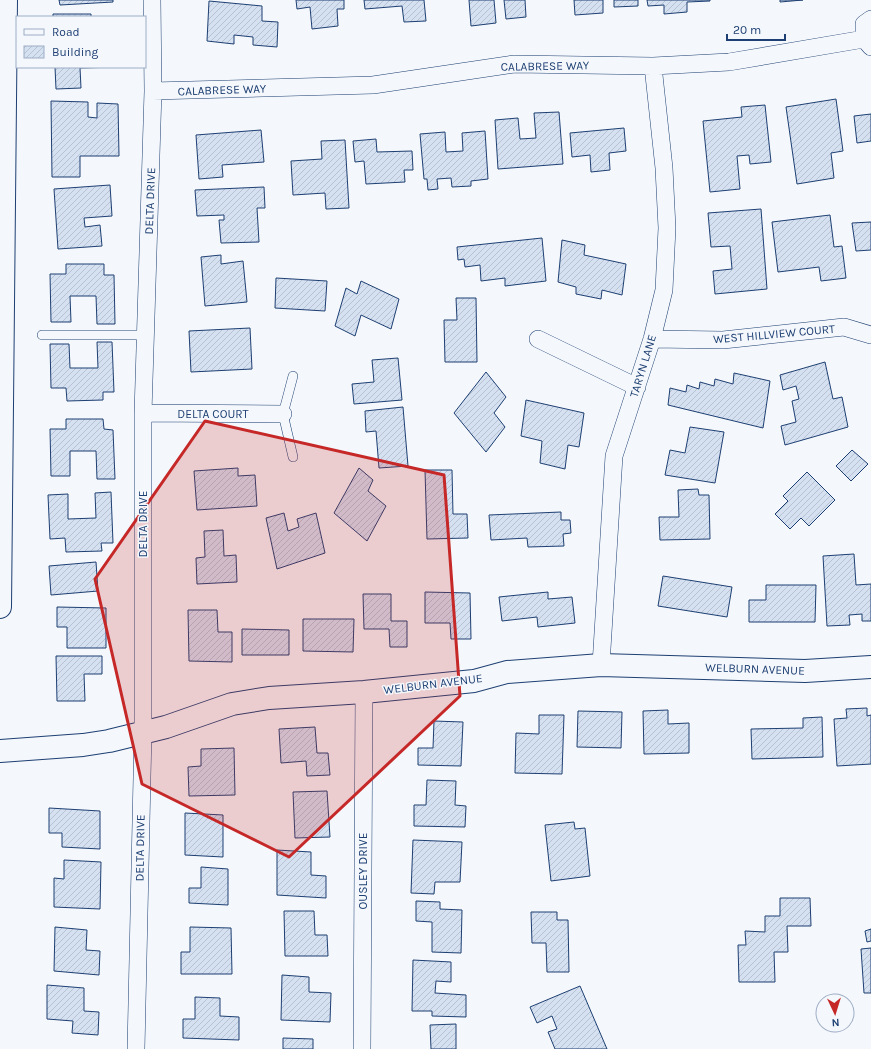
<svg xmlns="http://www.w3.org/2000/svg" width="871" height="1049" font-family="Karla,sans-serif">
<style>
.building{fill:url(#building-hatch);stroke:#1d3f73}
.lines{fill:none;stroke-linecap:round;stroke-linejoin:round}
.lane-casing{stroke:#1d3f73;stroke-width:10}
.street-casing{stroke:#1d3f73;stroke-width:18}
.secondary-casing{stroke:#1d3f73;stroke-width:24}
.lane{stroke:#f4f7fb;stroke-width:9}
.street{stroke:#f4f7fb;stroke-width:17}
.secondary{stroke:#f4f7fb;stroke-width:22}
.marked{fill:#c62828;fill-opacity:0.2;stroke:#c62828;stroke-width:3;stroke-linejoin:round}
.labels{text-anchor:middle;dominant-baseline:central;stroke-width:3;stroke-linejoin:round;paint-order:stroke}
.street-label{font-size:12px;fill:#1d3f73;stroke:#f4f7fb}
</style>
<defs>
<pattern id="building-hatch" width="6" height="6" patternUnits="userSpaceOnUse"><rect width="6" height="6" fill="#d5e0f0"/><path d="M-1 1l2-2M0 6l6-6M5 7l2-2" fill="none" stroke="#b6c1d1"/></pattern>
</defs>
<rect width="100%" height="100%" fill="#f4f7fb"/>
<path class="building" d="M59,0H113V2L60,5Z
M296,0H344V9H337L338,26L312,29L310,7L297,9Z
M364,0H424L426,21L404,22L402,6L365,9Z
M469,0H494L496,23L471,26Z
M504,0H525L526,17L506,19Z
M574,0H603V13L575,15Z
M614,0H638V6L614,7Z
M647,0H710V1L687,2V12L664,14V5L648,6Z
M780,0H803L780,2Z
M209,1L262,6V21L278,22L277,47L253,45V37L234,35V44L207,41Z
M53,14H91V17H53Z
M55,67H118L80,68L81,88L56,89Z
M836,99L843,151L831,153L834,178L797,184L786,107Z
M51,101L88,102V117L97,118V103L118,104L119,156H80V177H52Z
M765,105L771,162L750,164L749,155L737,156L740,189L710,192L703,121L742,117L741,107Z
M559,112L563,164L498,169L495,120L518,118L520,139L536,138L534,113Z
M871,114V141L857,143L854,116Z
M624,128L626,151L609,153L610,170L591,172L590,155L572,157L570,133Z
M261,130L264,162L222,165L223,177L199,179L196,135Z
M485,131L488,179L471,181V186L452,187L451,178L437,179L438,189L428,190L427,179H424L420,134L445,132L446,152L463,151L462,133Z
M376,139L377,152L412,151L413,170H404L405,182L366,184L364,161L355,162L353,141Z
M345,140L349,208L326,209L325,193L293,195L291,161L322,159L321,141Z
M110,185L112,216L84,218L85,227L100,225L102,246L58,249L54,189Z
M264,187L265,208H257L259,242L221,243L219,220H224V215L197,216L195,190Z
M761,209L767,289L715,294L713,271L732,269L730,246L711,247L708,213Z
M830,215L834,247L842,246L846,278L821,281L819,267L778,272L772,222Z
M871,222V250L856,251L852,223Z
M542,238L546,281L505,286V278L481,281L480,265L465,267L464,259L458,260L457,247Z
M562,240L585,245L584,255L626,264L622,295L602,290L601,299L576,294V287L558,282Z
M221,255V264L243,261L247,302L205,306L201,257Z
M66,264H104V275H114L115,324H97L96,296H70L71,322H51L50,274H66Z
M276,278L327,281L325,311L275,308Z
M361,281L399,299L391,329L361,315L355,336L335,326L346,288L357,294Z
M456,298H476L477,362H445L444,320H457Z
M250,328L252,369L191,372L189,331Z
M97,342H112L114,392H103V400L67,401L66,388H51L50,344H69L70,368H98Z
M398,358L402,400L354,404L352,384L374,382L372,360Z
M825,362L833,399L842,397L848,427L785,445L781,426L796,422L792,401L799,399L796,386L783,390L780,375Z
M486,372L506,397L494,413L505,427L486,452L454,413Z
M734,373L770,381L763,428L668,405L670,388L686,392L687,385L699,389L700,382L714,386L715,379L733,384Z
M526,400L584,413L579,447L568,445L565,469L540,463L542,441L521,436Z
M403,407L408,466L379,468L376,431L366,432L365,411Z
M66,419H103L104,429L113,430L115,479H97L96,451H70V476H51L50,429H66Z
M690,427L724,432L715,483L665,475L670,450L685,453Z
M852,450L868,464L851,481L836,466Z
M238,468V476L255,475L257,506L197,510L194,471Z
M359,468L373,480L368,491L386,506L367,541L334,513Z
M425,470H452L453,514H467L468,538L427,539Z
M807,472L835,500L809,526L801,518L790,529L775,514L788,501L783,496Z
M698,489L699,495H709L710,539L660,540L659,517H679L678,490Z
M111,492L113,543H101L102,551L66,552L65,538L50,539L48,495L68,494V519L96,518L95,493Z
M561,512V520H570L571,533L563,534L564,546L528,547L527,538L491,540L489,515Z
M284,513L288,531L299,527L297,519L316,513L325,553L277,569L266,518Z
M223,530L224,556L236,555L237,582L197,584L196,558L205,557L204,531Z
M854,554L856,585L871,584V621H862V614L849,615L850,625L827,626L823,556Z
M96,562L98,591L51,595L49,566Z
M663,576L732,587L727,617L658,606Z
M766,585H816L815,622H749V600H766Z
M425,592L470,593L471,639H451L450,623H425Z
M548,592V599L572,597L575,623L538,627L537,617L502,621L499,597Z
M363,594H391V621H407V647H390L389,629H364Z
M57,607L106,608V648H67V627H57Z
M188,610H217L218,632H232V662L189,661Z
M303,619H354L353,652L303,651Z
M242,629L289,630V655H242Z
M56,656H102V674H84L85,701H57Z
M867,708V716L871,715V764L837,766L834,719L847,718L846,709Z
M668,710V724L689,723V753L644,754L643,711Z
M578,711L622,712L621,748L577,747Z
M539,715H564L562,774L515,773L516,733L539,734Z
M822,717L823,757L752,759L751,729L803,728V718Z
M434,721L463,722L461,766L418,765V748H433Z
M315,727L317,753H328L330,775L307,776L306,761L281,763L279,729Z
M234,748L235,795L189,796L188,767L201,766V749Z
M427,780L456,781L455,805L466,806L465,827L414,826V805H426Z
M327,791L330,837L295,838L293,792Z
M49,808L100,811V849L62,847V833H49Z
M185,813L223,815V857L185,855Z
M574,822L575,829L585,828L590,876L551,881L545,825Z
M413,840L462,842L460,882H435L434,894L411,893Z
M277,850L311,852V875L326,876V898L277,895Z
M64,860L101,862L100,909L54,907V878L64,879Z
M201,867L228,869V905L189,903V888H201Z
M780,898H810L811,926H787L788,952H774L775,982H739L738,945H746L745,931L765,932V916H780Z
M416,901L440,902V909L462,910L461,953L432,952V922L416,921Z
M284,911H314L315,935H327L328,956H285Z
M531,912H557V920H568L569,972H547L546,943H532Z
M55,927L87,930L86,950L100,951L99,975L54,971Z
M190,927L231,928L232,974H181V952H190Z
M871,929V941L867,942L865,931Z
M871,948V993H864L861,949Z
M413,960L451,962V982L436,981L435,993L466,995V1017L432,1016V1011H412Z
M282,975L309,977V992L331,993L330,1022L281,1020Z
M47,985L84,988V1011L99,1012L98,1035L72,1033L73,1021L47,1019Z
M580,986L607,1049H555L548,1032L557,1029L552,1016L537,1023L530,1007Z
M195,997L220,998V1016L239,1017V1040L183,1038V1019H195Z
M456,1024V1049H431L430,1025Z
M283,1038L313,1039V1049H283Z"/>
<g class="lines">
<g class="lane-casing">
<path id="lane" d="M42,335H145
M293,457L283,414L293,376"/>
</g>
<g class="street-casing">
<path id="street" d="M871,19L864,24V39L871,47
M153,91L373,85L514,64L653,66L729,62L864,39
M538,339L637,387
M652,339L723,340L844,327L871,335
M143,413L283,414
M601,665L614,456L652,339L664,290L667,228L664,168L653,66
M136,1049L143,732V413L153,91L152,0
M362,1049L364,692"/>
</g>
<g class="secondary-casing">
<path id="secondary" d="M0,607L6,0
M0,751L83,745L109,741L166,727L232,704L269,698L364,692L474,681L507,672L601,665L805,671L871,667"/>
</g>
<use href="#lane" class="lane"/>
<use href="#street" class="street"/>
<use href="#secondary" class="secondary"/>
</g>
<path class="marked" d="M205,421L444,475L460,696L289,857L142,784L95,579Z"/>
<g class="labels">
<g class="street-label">
<text transform="translate(545 66) rotate(-1)">CALABRESE WAY</text>
<text transform="translate(222 90) rotate(-2)">CALABRESE WAY</text>
<text transform="translate(150 201) rotate(-88)">DELTA DRIVE</text>
<text transform="translate(774 334) rotate(-5)">WEST HILLVIEW COURT</text>
<text transform="translate(643 366) rotate(-73)">TARYN LANE</text>
<text x="213" y="414">DELTA COURT</text>
<text transform="translate(143 524) rotate(-90)">DELTA DRIVE</text>
<text transform="translate(755 669) rotate(2)">WELBURN AVENUE</text>
<text transform="translate(433 684) rotate(-7)">WELBURN AVENUE</text>
<text transform="translate(140 848) rotate(-89)">DELTA DRIVE</text>
<text transform="translate(363 871) rotate(-90)">OUSLEY DRIVE</text>
</g>
</g>
<rect x="16" y="16" width="130" height="52" fill="#f4f7fb" stroke="#9eadc5"/>
<rect x="24" y="29" width="20" height="6" fill="#f4f7fb" stroke="#9eadc5"/>
<text x="52" y="36" font-size="12" fill="#1d3f73">Road</text>
<rect x="24" y="46" width="20" height="12" fill="url(#building-hatch)" stroke="#9eadc5"/>
<text x="52" y="56" font-size="12" fill="#1d3f73">Building</text>
<g transform="translate(835 1013) rotate(176)"><circle r="19" fill="#f4f7fb" stroke="#9eadc5"/>
<path d="M0-3L7 15L0 10L-7 15Z" fill="#c62828"/>
<text y="-6" font-size="11" font-weight="bold" text-anchor="middle" fill="#1d3f73">N</text>
</g>
<path d="M727 34v6h58v-6" fill="none" stroke="#1d3f73" stroke-width="2"/>
<text x="733" y="34" font-size="12" fill="#1d3f73" stroke="#f4f7fb" stroke-width="3" paint-order="stroke">20 m</text>
</svg>
